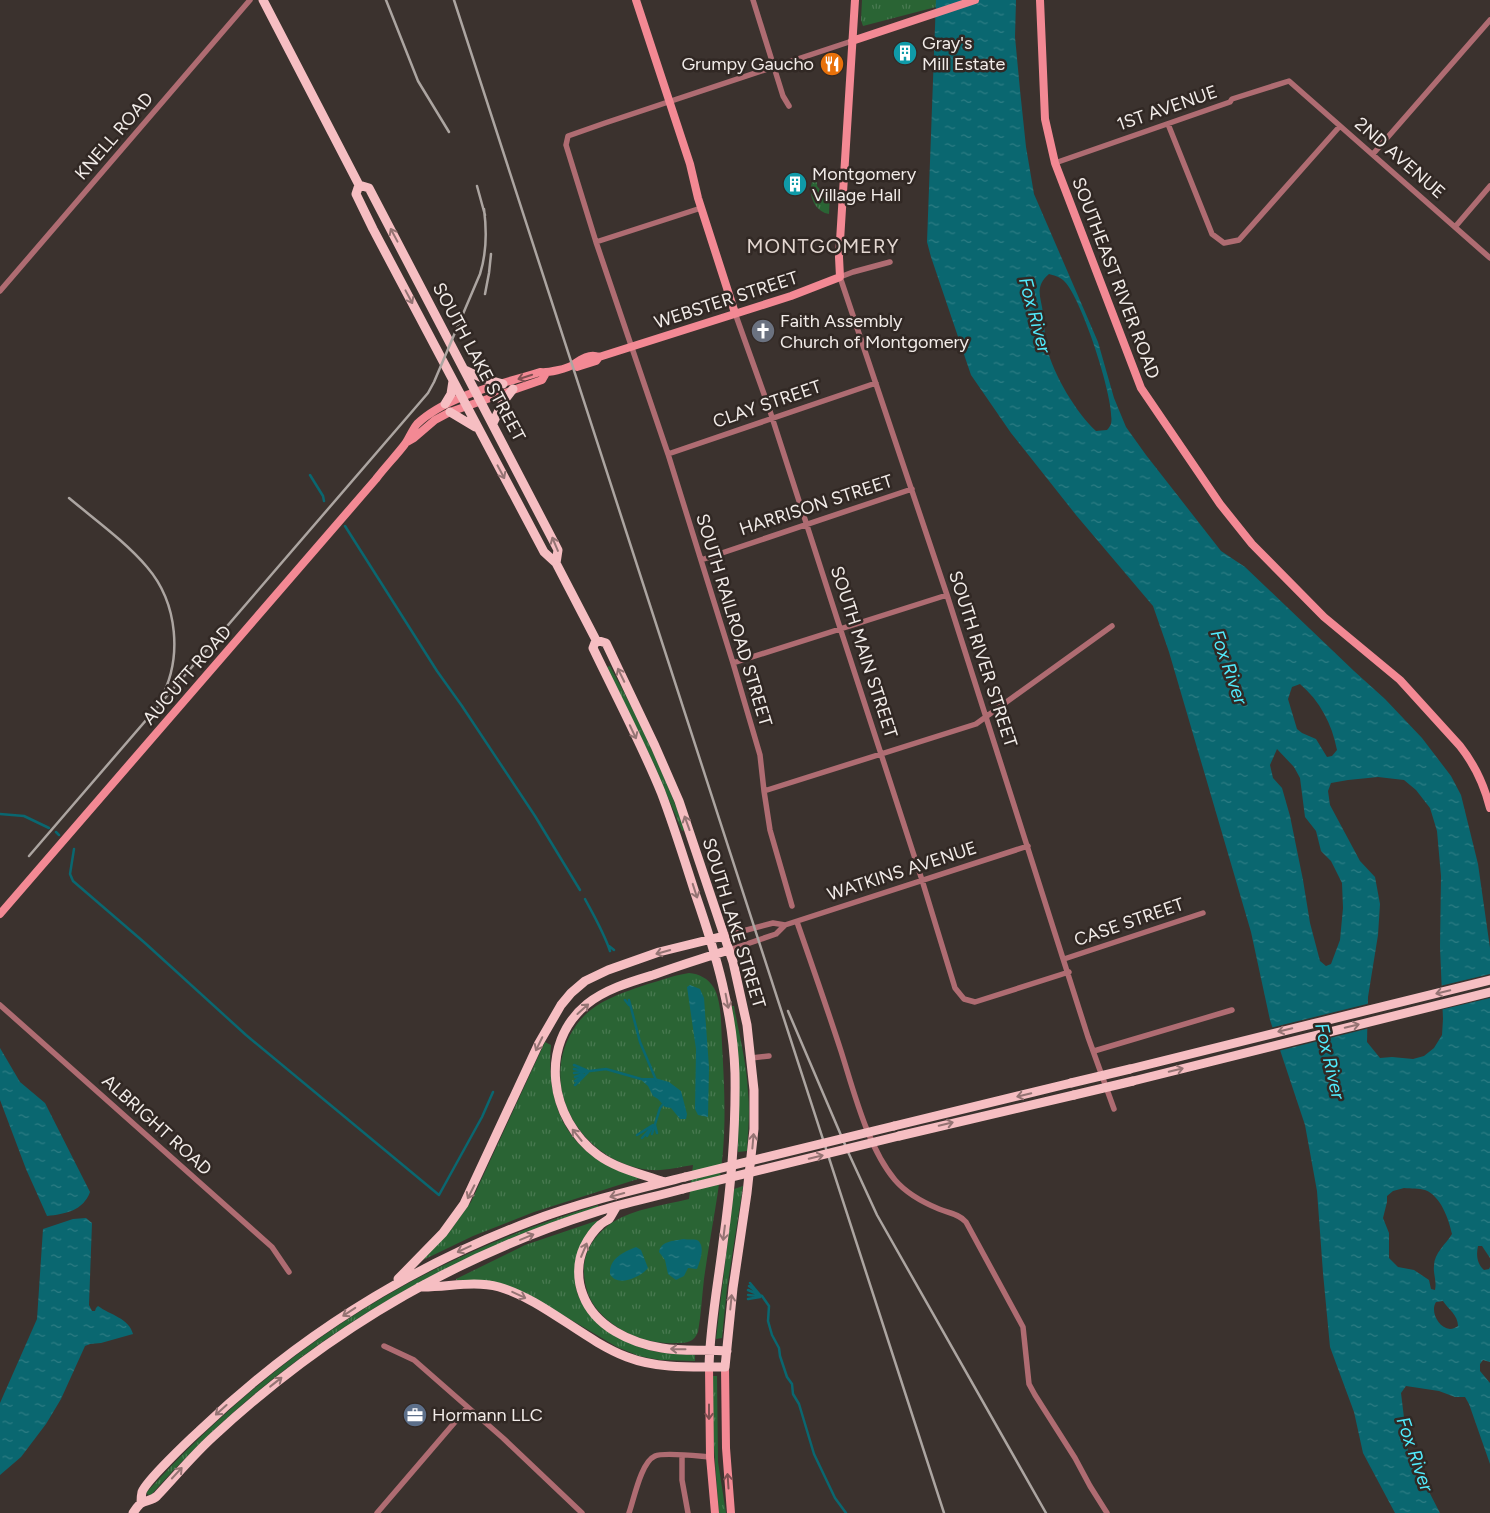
<svg xmlns="http://www.w3.org/2000/svg" width="1490" height="1513" font-family="Figtree,sans-serif">
<style>
.grass{fill:url(#grass-tufts)}
.water{fill:url(#water-ripples);fill-rule:evenodd}
.pier{fill:#3b322e}
.lines{fill:none;stroke-linecap:round;stroke-linejoin:round}
.stream{stroke:#0a6770;stroke-width:2.5}
.street{stroke:#af6c72;stroke-width:5.5}
.secondary{stroke:#f38994;stroke-width:8}
.primary{stroke:#f6bec2;stroke-width:9}
.rail{stroke:#aca5a1;stroke-width:2.5}
.primary-bridge{stroke:#f6bec2;stroke-width:9}
.oneway{stroke:#947373}
.oneway2{stroke:#7f4f51}
.labels{text-anchor:middle;dominant-baseline:central;stroke-width:5;stroke-linejoin:round;paint-order:stroke}
.poi-label{font-size:18px;fill:#f2ece9;stroke:#312824;text-anchor:start}
.street-label{font-size:18px;fill:#f2ece9;stroke:#312824}
.water-label{font-size:19px;font-style:italic;fill:#51ebfc;stroke:#312824}
.quarter-label{font-size:20px;letter-spacing:1px;fill:#e3d7d1;stroke:#312824}
</style>
<defs>
<pattern id="grass-tufts" width="24" height="20" patternUnits="userSpaceOnUse" patternTransform="scale(1.25)"><rect width="24" height="20" fill="#2a6434"/><path d="M3 7l-1-3M5 7V3M7 7l1-3M15 17l-1-3M17 17v-4M19 17l1-3" fill="none" stroke="#497a51"/></pattern>
<pattern id="water-ripples" width="26" height="14" patternUnits="userSpaceOnUse" patternTransform="scale(1.25)"><rect width="26" height="14" fill="#0a6770"/><path d="M2 4q2-2 4 0t4 0M15 11q2-2 4 0t4 0" fill="none" stroke="#2e7d84"/></pattern>
</defs>
<rect width="100%" height="100%" fill="#3b322e"/>
<path class="grass" d="M862,0H936V7L863,26L861,20Z
M820,172H824V175L817,179V186L822,192L830,193L829,214C810,211 804,182 820,172Z
M610,666C639,719 664,774 685,830L682,831L655,766L607,667Z
M689,973C699,974 708,978 714,988C722,1002 721,1028 722,1044C724,1080 726,1115 723,1151C719,1194 710,1236 704,1279C702,1296 701,1315 698,1332C694,1342 687,1343 677,1343C648,1345 615,1332 596,1308C587,1296 583,1280 584,1265C586,1247 598,1232 613,1222C634,1209 664,1205 689,1199L693,1165C679,1167 665,1171 651,1170C582,1164 533,1084 577,1024C594,1001 622,993 648,984C662,980 675,975 689,973Z
M732,1006H734C739,1034 747,1064 748,1093C750,1112 748,1131 747,1151L738,1152L739,1068Z
M545,1042L551,1045C545,1114 573,1160 641,1178L534,1212L473,1236L423,1260V1258L448,1234L471,1202Z
M743,1186L727,1288L722,1338L716,1339L734,1189Z
M598,1205V1207C421,1265 274,1356 150,1496L146,1493C275,1352 413,1261 598,1205Z
M599,1220L594,1225C589,1237 575,1264 575,1276C573,1314 620,1344 653,1351C666,1354 681,1354 695,1355V1361L660,1360L639,1356L617,1347L546,1305L487,1281L456,1280V1279L525,1245Z
M713,1376H717L718,1462L726,1513H719L713,1435Z"/>
<path class="water" d="M936,0H1016L1015,37L1020,90L1026,147L1034,194L1098,342L1114,398L1126,427L1146,455L1221,551L1245,567L1354,671L1385,699L1422,738L1451,776L1461,795L1478,864L1490,948V1258L1482,1246H1478C1476,1255 1477,1264 1484,1270L1489,1269L1490,1267V1362L1483,1360L1480,1364V1371L1490,1383V1464L1469,1404L1465,1397H1455L1439,1391L1406,1386L1401,1393L1408,1451L1440,1513H1395L1363,1453L1354,1412L1330,1347L1323,1273L1317,1191L1305,1125L1270,1020L1251,932L1169,652L1153,606L1076,515L1011,433L971,375L931,257L927,242ZM1049,274C1053,275 1060,277 1063,280C1080,293 1116,402 1111,424C1110,426 1109,428 1107,430L1096,431C1077,414 1053,374 1047,348C1045,337 1044,325 1043,313C1041,297 1034,287 1049,274ZM1300,684C1320,701 1332,724 1337,750L1332,756L1327,757L1316,739L1302,733L1297,729L1288,699L1292,687ZM1277,749L1294,767L1300,778L1305,817L1316,831L1321,851L1331,861L1342,883L1343,908L1340,940L1331,964L1326,966L1320,961L1310,923L1303,880L1290,816L1282,788L1273,778L1270,765ZM1378,777L1404,780L1416,790L1430,808L1437,831L1441,876L1440,947L1443,1019L1442,1035L1434,1048L1424,1056L1413,1059L1392,1057L1380,1058L1367,1042L1368,997L1378,935L1380,904L1375,877L1360,861L1330,805L1328,791L1331,783L1348,780ZM1404,1188C1411,1189 1419,1188 1425,1190C1441,1196 1449,1220 1452,1234C1446,1244 1434,1253 1434,1266C1433,1274 1437,1281 1435,1290L1431,1289L1429,1280L1414,1270L1398,1267L1389,1258V1233L1383,1218L1387,1202V1196L1393,1191ZM1443,1301C1449,1310 1458,1315 1458,1326C1456,1327 1453,1329 1450,1329C1438,1328 1430,1311 1436,1302Z
M690,985L700,989L704,998L709,1067L708,1117L698,1115L695,1109L696,1049L687,987Z
M0,1048L20,1082L45,1103L90,1192C83,1211 65,1214 47,1216L26,1169L0,1100Z
M639,1078H655L669,1082L681,1091L687,1114L686,1119H680L671,1108L665,1107L658,1099L653,1096L648,1086Z
M86,1218L92,1223L89,1305L92,1311H95L96,1308L98,1306C110,1315 129,1318 133,1334L101,1343L90,1344L85,1346L61,1399L46,1424L21,1457L0,1475V1403L37,1319L43,1229L73,1219Z
M684,1239C687,1240 694,1239 697,1240C706,1245 700,1262 697,1269L688,1268L684,1276L676,1280L668,1274L665,1260L659,1252C661,1241 673,1241 684,1239Z
M636,1247L641,1250L648,1268C641,1277 617,1288 610,1274C609,1259 623,1252 636,1247Z"/>
<path class="pier" d="M1490,974V998L1440,1010V986Z
M1371,1003L1370,1028L1278,1051L1270,1028Z"/>
<g class="lines">
<path class="stream" d="M310,475L323,496L324,501
M345,526L437,671L462,706L535,816L580,890
M0,814L24,816L49,828
M56,832L59,835
M74,849L70,874L73,881L145,943L246,1035L439,1195L482,1117L493,1092
M585,899C594,916 604,933 610,951
M609,946L614,950
M625,1000L629,1005
M629,1000L640,1042L656,1080
M574,1065L588,1071
M574,1069L585,1071
M574,1073L606,1069L641,1079
M575,1077L583,1074
M575,1081L584,1075
M575,1085L588,1072
M655,1125L657,1133
M652,1134L660,1108L664,1103
M637,1135L653,1125
M647,1136L651,1129
M642,1138L652,1127
M750,1283L760,1295
M749,1286L757,1292
M748,1290L762,1296L769,1306L768,1321L772,1335L779,1348L780,1356L787,1377L792,1384L793,1394L799,1404L814,1454L835,1498L846,1513
M748,1295L758,1296
M748,1299L760,1297"/>
<path class="street" d="M753,0L783,96L789,106
M1168,124L1212,234L1224,243L1239,240L1340,126
M1373,154L1490,20
M1055,163L1230,102L1232,99L1289,81L1490,258
M1455,227L1490,186
M596,242L701,208
M890,262L853,272L840,277L947,595L1088,1037L1114,1109
M0,291L250,0
M735,313L769,408L843,637L922,880L955,988L964,999L975,1002L1069,972
M668,454L876,383
M701,560L912,489
M733,663L947,595
M764,791L976,724L1112,626
M792,906L770,830L764,791L760,755L733,663L668,454L596,242L566,145L568,136L605,123L852,41
M797,922C812,965 827,1008 841,1051C854,1092 868,1148 895,1180C907,1194 922,1202 939,1209C949,1213 959,1214 966,1222L1023,1327L1029,1384L1035,1395L1075,1458L1090,1486L1107,1513
M724,936L773,923L785,925
M729,950L776,934L785,925L1028,846
M1064,959L1203,913
M0,1005L272,1247L289,1272
M1094,1051L1232,1010
M751,1058L769,1056
M384,1346L414,1360L503,1438L582,1513
M682,1456V1480L688,1513
M377,1513L467,1408
M629,1513C634,1499 641,1462 655,1456C664,1452 697,1456 710,1457"/>
<path class="secondary" d="M636,0L690,164L698,198L735,313
M1040,0L1045,119L1055,163L1141,388L1220,504L1252,544L1324,617L1400,680L1460,746C1475,765 1484,784 1490,808
M852,41L975,0
M574,365L577,367L596,361L599,357
M407,442L414,438L435,420L450,412L542,380L546,373
M0,914L376,479C385,467 396,456 405,444C410,437 412,430 417,424C446,396 502,384 540,372C547,373 568,369 574,364C581,359 590,353 599,357L791,296L840,277L839,257L855,0
M709,1367L710,1457L715,1513
M725,1367L726,1448L731,1513"/>
<path class="primary" d="M263,0L359,185L369,188L558,550L556,563
M359,185L356,194L373,229L544,552L556,563L596,640L593,648C616,696 641,743 661,792C674,826 685,862 696,896C716,954 733,1012 735,1073C736,1130 731,1187 723,1243C718,1284 710,1325 709,1367
M465,370L482,378L503,384
M445,404L451,394L453,381
M450,412L475,427
M493,423L503,402L513,389
M1130,1069L1490,980
M1133,1081L1490,992
M894,1126L1071,1083
M899,1136L1074,1095
M664,1182C642,1174 617,1169 598,1155C549,1119 538,1044 587,1004C606,989 630,982 653,975C678,966 703,958 729,950
M617,1206C614,1210 612,1215 609,1219C606,1221 602,1223 600,1225C593,1231 588,1239 584,1247C577,1262 577,1280 583,1295C595,1327 631,1343 662,1348C683,1352 706,1349 727,1351
M398,1279L443,1233L464,1204L539,1043L561,1005L571,993L585,981L608,970L659,952L724,936
M419,1287C446,1288 472,1280 499,1287C544,1300 583,1340 627,1357C658,1369 693,1367 725,1367L733,1288L747,1193L754,1129V1090L747,1025L733,962L679,801L655,746L606,643L596,640
M141,1503C141,1500 141,1496 142,1492C146,1481 188,1441 199,1431C294,1340 405,1269 529,1222C579,1203 633,1190 685,1177
M133,1513C135,1510 137,1507 140,1504C145,1500 152,1501 157,1496C176,1476 193,1455 214,1436C324,1334 453,1257 596,1212C625,1203 654,1197 683,1189"/>
<path class="rail" d="M386,0L418,81L449,132
M454,0L944,1513
M477,186L485,215
M485,294L489,273L491,254
M69,498C94,519 126,542 147,567C178,603 183,659 160,700
M29,856L428,393L434,382L480,274C487,252 487,232 484,209
M788,1011L849,1154L877,1215L1046,1513"/>
<path class="primary-bridge" d="M1071,1083L1130,1069
M1074,1095L1133,1081
M685,1177L894,1126
M683,1189L899,1136"/>
</g>
<defs><path id="oneway-shaft" d="M-6 0H5M1.5-3L5.5 0L1.5 3" fill="none" stroke-width="1.6" stroke-linecap="round" stroke-linejoin="round" transform="scale(1.25)"/></defs>
<g class="oneway">
<use href="#oneway-shaft" transform="translate(394 235) rotate(-118)"/>
<use href="#oneway-shaft" transform="translate(409 297) rotate(62)"/>
<use href="#oneway-shaft" transform="translate(501 472) rotate(62)"/>
<use href="#oneway-shaft" transform="translate(555 544) rotate(-113)"/>
<use href="#oneway-shaft" transform="translate(621 675) rotate(-116)"/>
<use href="#oneway-shaft" transform="translate(633 732) rotate(65)"/>
<use href="#oneway-shaft" transform="translate(687 823) rotate(-110)"/>
<use href="#oneway-shaft" transform="translate(695 891) rotate(72)"/>
<use href="#oneway-shaft" transform="translate(663 952) rotate(164)"/>
<use href="#oneway-shaft" transform="translate(1443 992) rotate(166)"/>
<use href="#oneway-shaft" transform="translate(727 1001) rotate(79)"/>
<use href="#oneway-shaft" transform="translate(583 1009) rotate(-42)"/>
<use href="#oneway-shaft" transform="translate(1352 1026) rotate(-14)"/>
<use href="#oneway-shaft" transform="translate(1285 1030) rotate(166)"/>
<use href="#oneway-shaft" transform="translate(539 1044) rotate(116)"/>
<use href="#oneway-shaft" transform="translate(1176 1070) rotate(-14)"/>
<use href="#oneway-shaft" transform="translate(1024 1095) rotate(166)"/>
<use href="#oneway-shaft" transform="translate(946 1124) rotate(-13)"/>
<use href="#oneway-shaft" transform="translate(577 1135) rotate(-129)"/>
<use href="#oneway-shaft" transform="translate(753 1141) rotate(-85)"/>
<use href="#oneway-shaft" transform="translate(816 1157) rotate(-14)"/>
<use href="#oneway-shaft" transform="translate(471 1192) rotate(117)"/>
<use href="#oneway-shaft" transform="translate(617 1195) rotate(165)"/>
<use href="#oneway-shaft" transform="translate(724 1233) rotate(97)"/>
<use href="#oneway-shaft" transform="translate(527 1237) rotate(-22)"/>
<use href="#oneway-shaft" transform="translate(464 1249) rotate(155)"/>
<use href="#oneway-shaft" transform="translate(584 1250) rotate(-67)"/>
<use href="#oneway-shaft" transform="translate(519 1295) rotate(25)"/>
<use href="#oneway-shaft" transform="translate(731 1302) rotate(-84)"/>
<use href="#oneway-shaft" transform="translate(349 1312) rotate(147)"/>
<use href="#oneway-shaft" transform="translate(678 1349) rotate(-179)"/>
<use href="#oneway-shaft" transform="translate(276 1382) rotate(-38)"/>
<use href="#oneway-shaft" transform="translate(221 1410) rotate(138)"/>
<use href="#oneway-shaft" transform="translate(177 1473) rotate(-47)"/>
</g>
<g class="oneway2">
<use href="#oneway-shaft" transform="translate(525 377) rotate(162)"/>
<use href="#oneway-shaft" transform="translate(709 1412) rotate(90)"/>
<use href="#oneway-shaft" transform="translate(728 1481) rotate(-94)"/>
</g>
<defs>
<g id="building-disc" transform="scale(1.25)"><circle r="9.5" fill="#0f9aa8" stroke="#312824"/><path d="M-4-6H4V6H1V3H-1V6H-4ZM-2.5-4.3h1.7v1.8h-1.7ZM.8-4.3h1.7v1.8H.8ZM-2.5-1h1.7V.8h-1.7ZM.8-1h1.7V.8H.8Z" fill="#fff"/></g>
<g id="restaurant-disc" transform="scale(1.25)"><circle r="9.5" fill="#e8710a" stroke="#312824"/><path d="M-5-6h1v4h1v-4h1v4h1v-4h1v5L-1.5 .5V6h-2V.5L-5-1ZM5-6V6H3V1.5H1.5Q1.5-4 5-6Z" fill="#fff"/></g>
<g id="church-disc" transform="scale(1.25)"><circle r="9.5" fill="#6b7280" stroke="#312824"/><path d="M-1.2-6h2.4v3.5h3.3v2.4h-3.3V6h-2.4V-.1h-3.3v-2.4h3.3Z" fill="#fff"/></g>
<g id="office-disc" transform="scale(1.25)"><circle r="9.5" fill="#5c6f8a" stroke="#312824"/><path d="M-6-3h4V-5.5h4V-3h4V5H-6ZM-1-4.5V-3h2v-1.5ZM-6 0V1H6V0Z" fill="#fff"/></g>
</defs>
<g fill-rule="evenodd">
<use href="#building-disc" x="905" y="53"/>
<use href="#restaurant-disc" x="832" y="64"/>
<use href="#building-disc" x="795" y="184"/>
<use href="#church-disc" x="763" y="331"/>
<use href="#office-disc" x="415" y="1415"/>
</g>
<g class="labels">
<g class="poi-label">
<text x="922" y="43">Gray's<tspan x="922" dy="21">Mill Estate</tspan></text>
<text x="814" y="64" text-anchor="end">Grumpy Gaucho</text>
<text x="812" y="174">Montgomery<tspan x="812" dy="21">Village Hall</tspan></text>
<text x="780" y="321">Faith Assembly<tspan x="780" dy="21">Church of Montgomery</tspan></text>
<text x="432" y="1415">Hormann LLC</text>
</g>
<g class="street-label">
<text transform="translate(1167 108) rotate(-19)">1ST AVENUE</text>
<text transform="translate(114 136) rotate(-49)">KNELL ROAD</text>
<text transform="translate(1400 158) rotate(41)">2ND AVENUE</text>
<text transform="translate(1116 278) rotate(69)">SOUTHEAST RIVER ROAD</text>
<text transform="translate(726 300) rotate(-18)">WEBSTER STREET</text>
<text transform="translate(479 362) rotate(62)">SOUTH LAKE STREET</text>
<text transform="translate(767 404) rotate(-19)">CLAY STREET</text>
<text transform="translate(816 505) rotate(-18)">HARRISON STREET</text>
<text transform="translate(734 620) rotate(73)">SOUTH RAILROAD STREET</text>
<text transform="translate(864 652) rotate(72)">SOUTH MAIN STREET</text>
<text transform="translate(983 659) rotate(72)">SOUTH RIVER STREET</text>
<text transform="translate(187 675) rotate(-49)">AUCUTT ROAD</text>
<text transform="translate(902 871) rotate(-18)">WATKINS AVENUE</text>
<text transform="translate(1129 922) rotate(-19)">CASE STREET</text>
<text transform="translate(734 923) rotate(73)">SOUTH LAKE STREET</text>
<text transform="translate(157 1125) rotate(42)">ALBRIGHT ROAD</text>
</g>
<g class="water-label">
<text transform="translate(1035 315) rotate(75)">Fox River</text>
<text transform="translate(1229 667) rotate(71)">Fox River</text>
<text transform="translate(1330 1061) rotate(77)">Fox River</text>
<text transform="translate(1415 1454) rotate(71)">Fox River</text>
</g>
<g class="quarter-label">
<text x="823" y="246">MONTGOMERY</text>
</g>
</g>
</svg>
